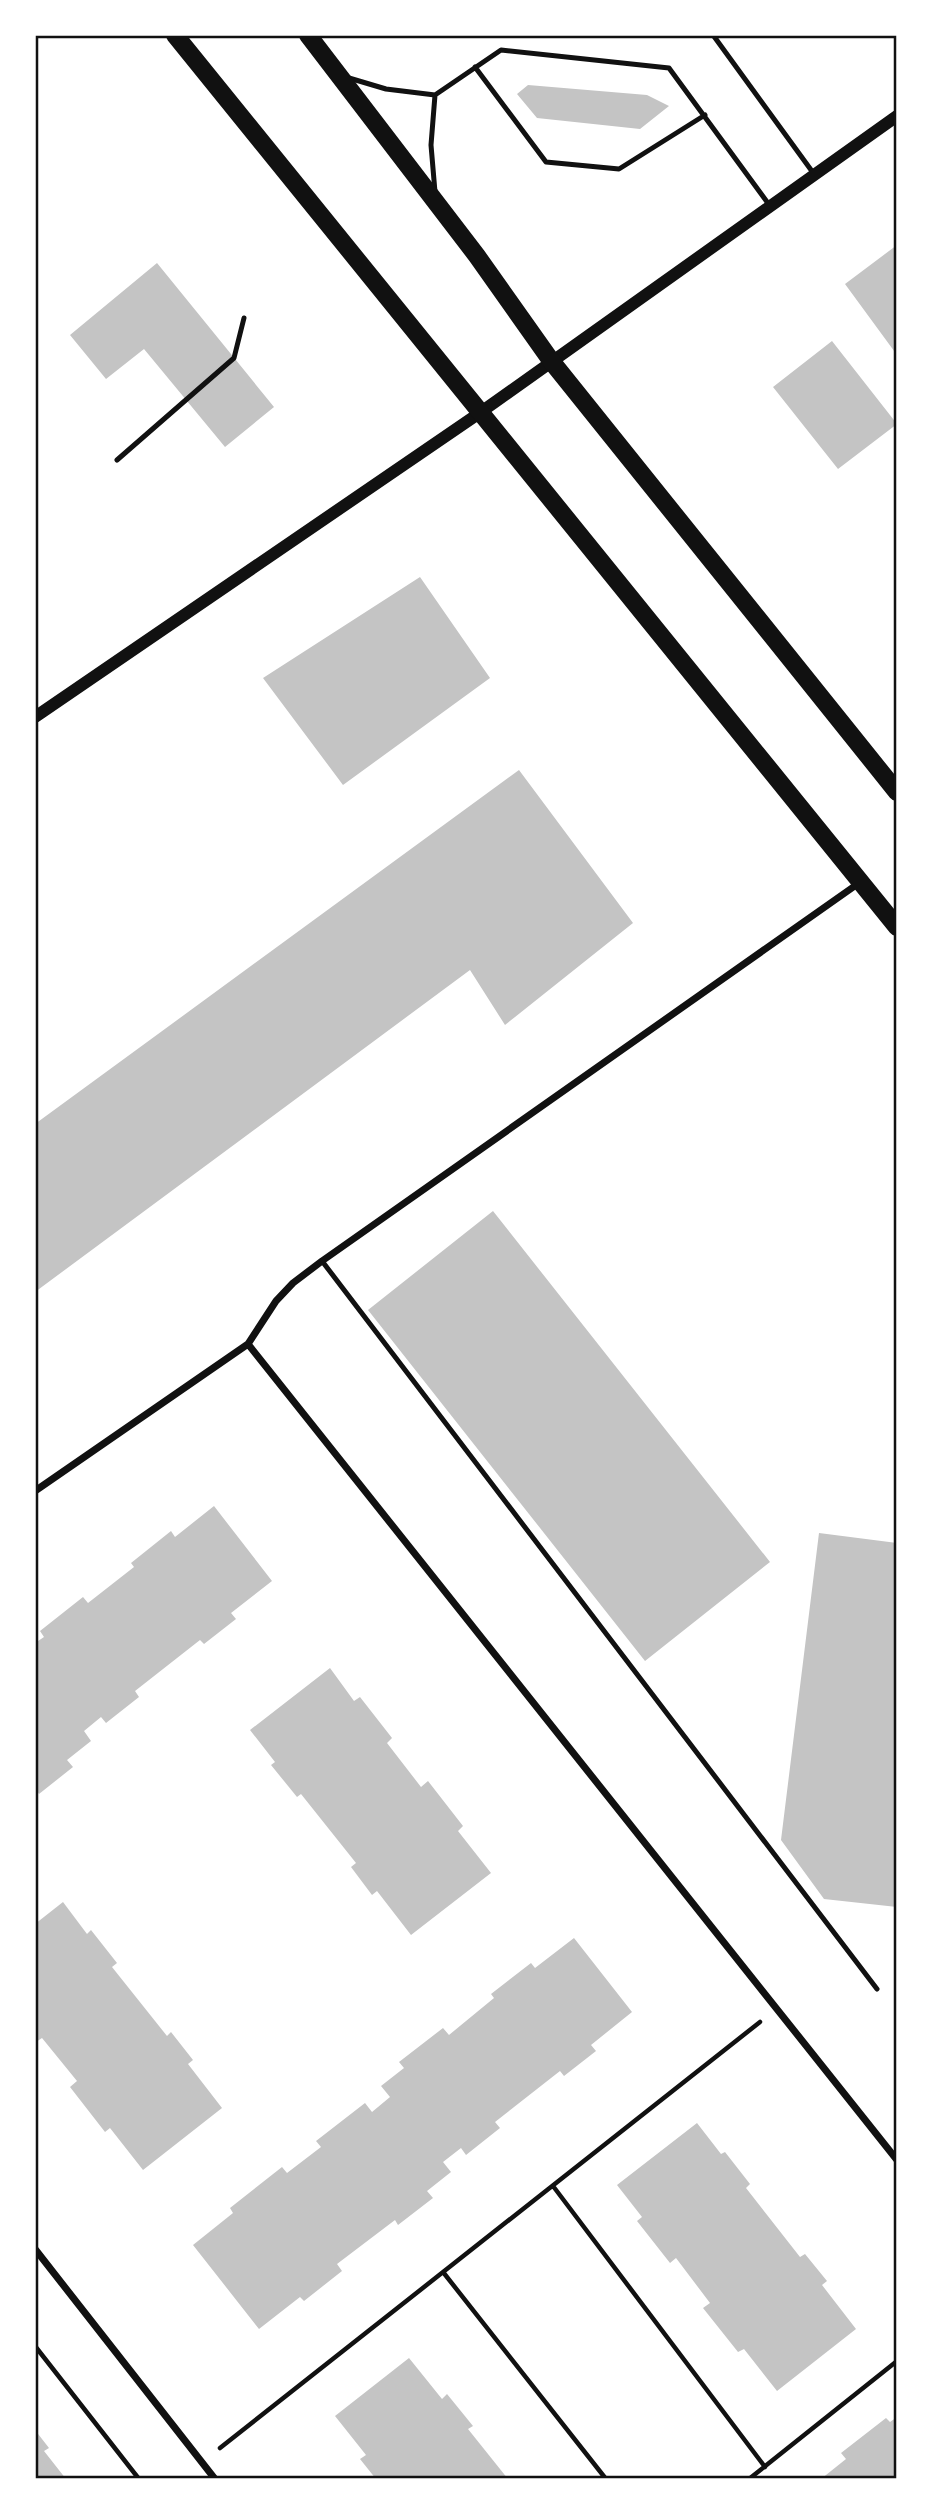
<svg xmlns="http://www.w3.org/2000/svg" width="932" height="2514" font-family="Merriweather,serif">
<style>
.building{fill:#c4c4c4}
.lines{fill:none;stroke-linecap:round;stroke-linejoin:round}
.path{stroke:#111;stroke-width:4.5}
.service{stroke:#111;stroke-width:5}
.minor{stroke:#111;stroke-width:7}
.tertiary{stroke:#111;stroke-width:12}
.primary{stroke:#111;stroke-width:18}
.neatline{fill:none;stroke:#111;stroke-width:2.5}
</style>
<rect width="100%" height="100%" fill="#fff"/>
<path class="building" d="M528,85L647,95L669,106L640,129L537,118L517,94Z
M897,245V355L845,284Z
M157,263L274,407L225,447L144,349L106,379L70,335Z
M832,341L897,424L838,469L773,387Z
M420,577L490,678L343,785L263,678Z
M519,770L633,923L505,1025L470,970L35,1292V1124Z
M493,1211L770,1562L645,1661L368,1310Z
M214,1506L272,1581L231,1613L236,1619L204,1644L200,1640L135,1691L139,1697L106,1723L101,1717L84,1731L91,1741L67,1760L73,1767L39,1794L35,1788V1643L44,1637L40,1631L83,1597L88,1603L134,1567L131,1563L171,1531L175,1537Z
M819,1533L897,1543V1907L824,1899L781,1840Z
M330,1668L354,1701L360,1697L392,1738L387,1743L421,1787L428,1781L463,1826L458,1831L491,1873L411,1935L377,1891L372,1895L351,1867L356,1863L301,1794L297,1797L271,1765L275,1762L250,1730Z
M63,1902L87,1934L91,1930L117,1963L112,1967L167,2036L171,2032L193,2060L188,2064L222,2108L143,2170L110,2128L105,2132L70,2087L77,2081L42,2038L36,2042L35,2041V1924Z
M574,1938L632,2012L591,2045L596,2051L564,2076L560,2071L495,2122L500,2128L466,2155L461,2148L443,2162L451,2172L427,2191L433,2198L398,2225L395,2220L337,2264L342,2271L304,2301L300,2297L259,2329L193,2245L233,2213L230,2208L282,2167L287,2173L321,2147L316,2141L365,2103L372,2112L390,2097L381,2086L404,2068L399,2062L443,2028L449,2035L494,1998L491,1994L531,1963L535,1968Z
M697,2123L721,2154L725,2152L750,2184L746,2188L800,2257L805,2254L827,2281L822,2285L856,2329L777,2391L744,2349L738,2352L703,2308L710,2303L676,2258L670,2263L637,2221L642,2217L617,2185Z
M409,2358L442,2399L447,2394L473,2426L468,2429L508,2479H376L360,2459L366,2455L335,2416Z
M897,2417V2479H821L846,2459L841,2453L886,2418L890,2422Z
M35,2430L49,2448L44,2451L66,2479H35Z"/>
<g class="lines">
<path class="path" d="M553,2186L765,2467
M443,2272L606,2479
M35,2346L139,2479
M220,2448L760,2022
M749,2479L897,2361"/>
<path class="service" d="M713,35L814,174
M475,67L546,162L619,169L705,115
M349,78L386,89L435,95L501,50L669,68L770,206
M435,95L431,145L435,192
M117,460L234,358L244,318
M322,1261L877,1989"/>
<path class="minor" d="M248,1344L897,2160
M35,1491L248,1344L276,1301L293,1283L322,1261L859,883
M35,2249L215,2479"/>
<path class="tertiary" d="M35,717L481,412L897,116"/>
<path class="primary" d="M175,35L897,927
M308,35L477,256L552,362L897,792"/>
</g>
<rect width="932" height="2514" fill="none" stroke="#ffffff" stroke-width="74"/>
<rect x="37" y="37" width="858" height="2440" class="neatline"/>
</svg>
